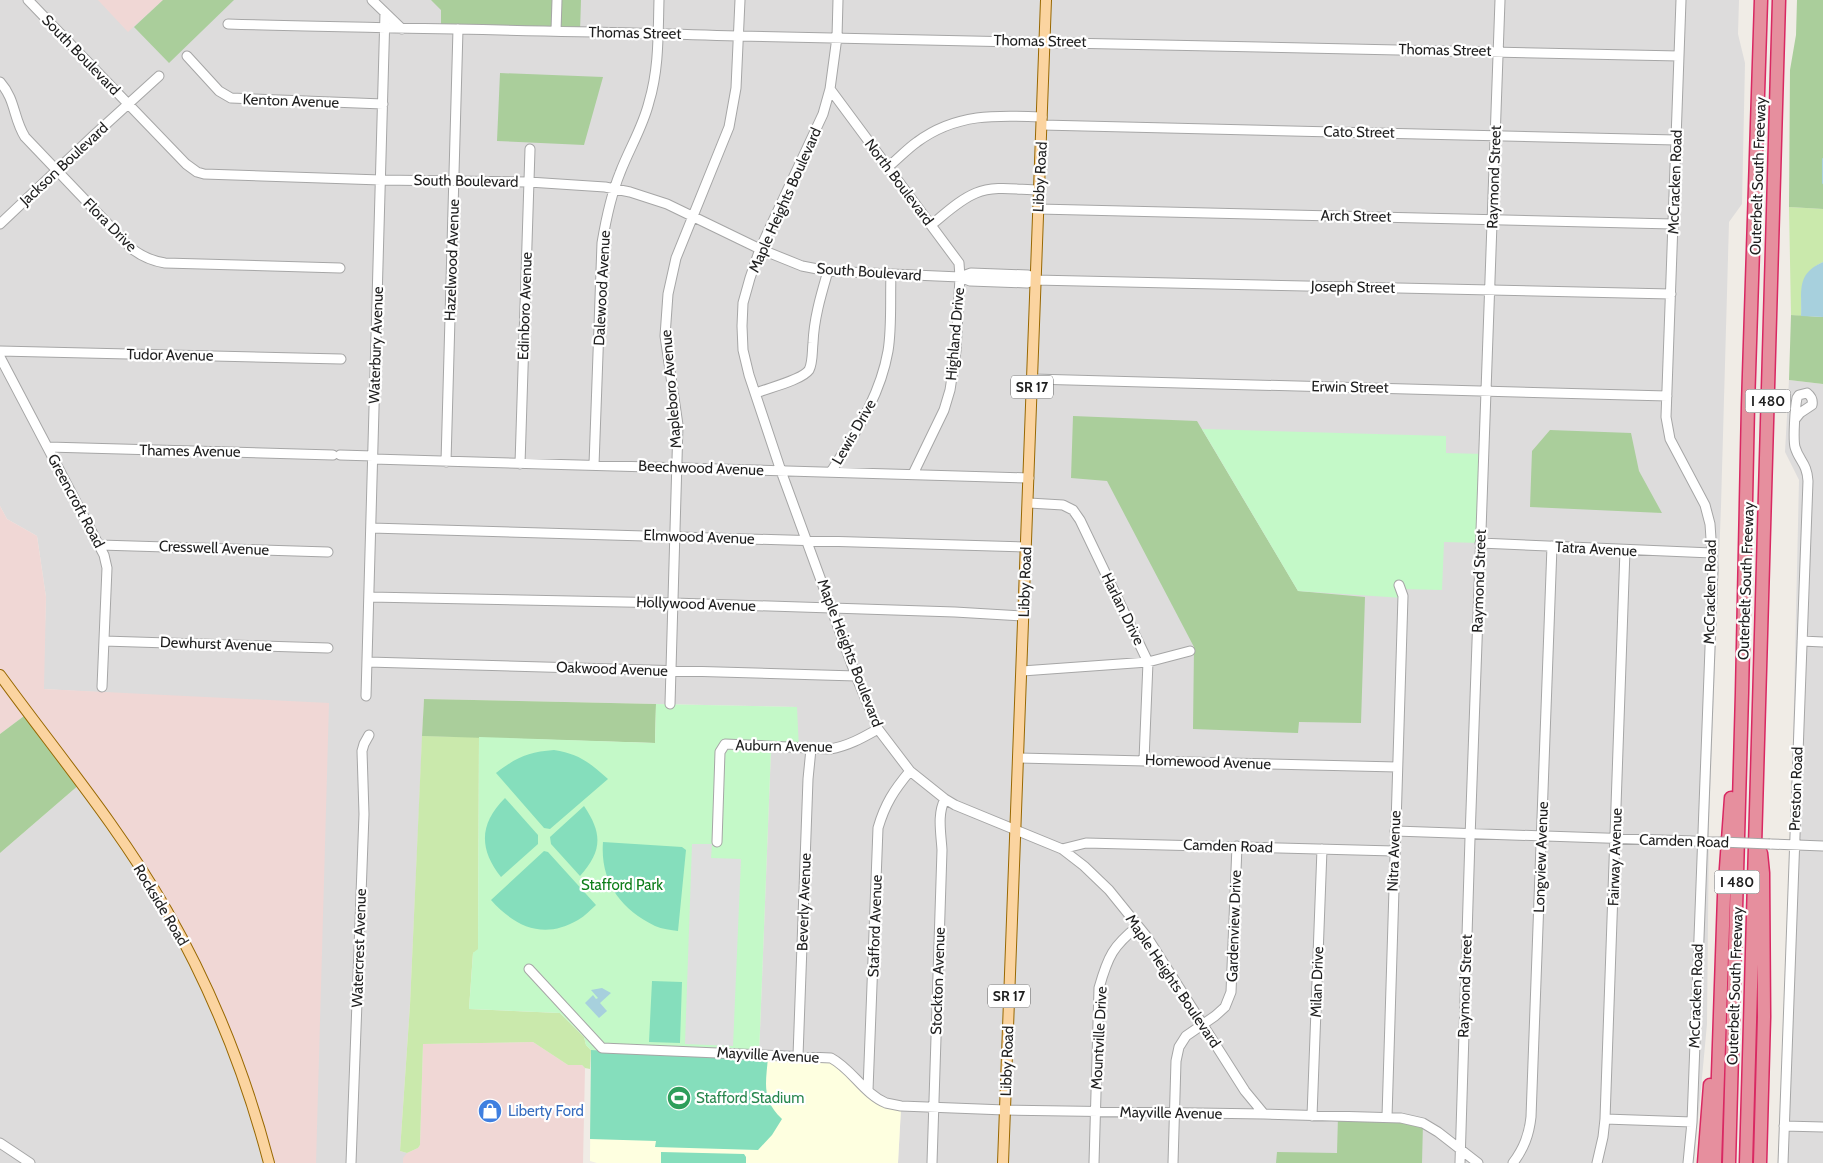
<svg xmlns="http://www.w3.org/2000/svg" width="1823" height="1163" font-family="Cabin,sans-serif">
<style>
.residential{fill:#dddcdc}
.commercial{fill:#f0d7d5}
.education{fill:#feffe0}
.grass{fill:#cae9ac}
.forest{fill:#aace9b}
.park{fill:#c4f9c8}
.pitch{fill:#85debc}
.parking{fill:#dfdfdf}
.water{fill:#a7d0dd}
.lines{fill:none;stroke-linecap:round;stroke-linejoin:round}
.stream{stroke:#a7d0dd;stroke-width:2}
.minor-casing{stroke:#a6a6a6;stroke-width:11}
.major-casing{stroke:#986802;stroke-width:12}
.highway-casing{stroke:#d92862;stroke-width:15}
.minor{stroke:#fff;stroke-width:9}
.major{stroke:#fbd4a0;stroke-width:10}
.highway{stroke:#e68f9e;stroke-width:12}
.minor-bridge-casing{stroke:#a6a6a6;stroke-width:11;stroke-linecap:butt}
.minor-bridge{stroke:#fff;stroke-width:9}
.labels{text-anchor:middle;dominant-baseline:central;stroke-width:4.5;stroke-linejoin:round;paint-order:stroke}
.shield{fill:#fff;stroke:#626262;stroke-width:1}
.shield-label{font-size:14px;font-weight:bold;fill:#1f1f1f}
.street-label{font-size:15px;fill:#1f1f1f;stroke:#fff}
.park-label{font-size:15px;fill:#0d7d18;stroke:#fff}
.leisure-label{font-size:15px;fill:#27864d;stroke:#fff;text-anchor:start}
.shop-label{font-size:15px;fill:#366cbe;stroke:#fff;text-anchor:start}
</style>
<rect width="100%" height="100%" fill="#f0ece6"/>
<path class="residential" d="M0,0H1739L1738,34L1745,63L1742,204L1729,222L1721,506L1709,823L1707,1024L1694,1163H898L901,1108L759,1056L771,749L797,707L424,699L410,1005L400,1151L407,1153V1163H315L324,705L43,689L46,597L37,536L7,519L0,506Z
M1789,380L1823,384V1163H1780L1791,835L1799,480L1785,452Z
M80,784L133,858L198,970L269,1163H0V853Z"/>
<path class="commercial" d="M98,0H163L128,32Z
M0,506L7,519L37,536L46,597L44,689L329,703L316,1163H269L248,1089L166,911L28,713L0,734Z
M533,1042L568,1065H582L585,1068L583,1163H403V1158L407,1153L418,1148L420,1145L423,1044Z"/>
<path class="education" d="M591,1050L828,1060L850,1077L901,1108L898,1163H597L590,1161Z"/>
<path class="grass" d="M1789,207L1823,209V262C1799,273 1802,294 1801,316L1791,315Z
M422,736L479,737L478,950L473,953L469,1009L560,1013L584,1037L586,1045L591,1050L590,1069L585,1068L582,1065H568L533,1042L423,1044L420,1145L418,1148L407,1153L400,1151L410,1005Z"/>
<path class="forest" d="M163,0H234L169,63L134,27Z
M431,0H581L580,32L441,29V10Z
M1797,0H1823V209L1789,207L1790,70L1796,35Z
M500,73L603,77L584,145L497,141Z
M1791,315L1823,317V384L1789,380Z
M1073,416L1197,421L1298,591L1365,597L1361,723L1299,722L1298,733L1193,729L1194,647L1107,481L1071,478Z
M1550,430L1631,433L1639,471L1662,513L1530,507L1532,451Z
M424,699L656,704L655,743L422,736Z
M28,713L80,784L0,853V734Z
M1338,1116L1423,1123L1422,1163H1276L1277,1152L1337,1153Z"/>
<path class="park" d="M1202,429L1446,436V453L1484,454L1480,543L1444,542L1442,590L1401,589L1403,598L1298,591Z
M656,704L797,707L799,750H771L759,1056L591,1050L586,1045L584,1037L560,1013L469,1009L473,953L478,949L479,737L655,743Z"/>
<path class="pitch" d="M554,750C579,754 589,762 608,779L550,829L544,828L496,773C517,757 528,752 554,750Z
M505,798L538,835V844L501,877C478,848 480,823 505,798Z
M584,806C603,834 602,851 580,876L551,844L550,837Z
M603,842L682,847L686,850L678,931C671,930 662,929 655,926C620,909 600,881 603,842Z
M544,851L548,852L596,905C590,910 585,916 578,920C544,940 515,927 491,900Z
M652,981L682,982L680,1043L649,1042Z
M591,1050L768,1057C766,1083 761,1099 782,1119L772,1135L758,1150L655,1147L656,1141L590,1139Z
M661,1152L744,1154L746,1157V1163H661Z"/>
<path class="parking" d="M692,844H712L711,858L741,859L733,1046L685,1044Z"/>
<path class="water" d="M1823,262V317L1801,316C1802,290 1796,274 1823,262Z
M602,988L611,993L600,1003L607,1011L599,1018L585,1003L593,995L596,999L598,998L591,990Z"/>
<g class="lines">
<path class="stream" d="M1823,159V183"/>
<g class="minor-casing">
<path id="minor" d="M28,0L186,164L197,172L204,174L381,180L529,182L605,187L630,192L667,204L760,249L802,266L828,271L891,274L960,277L971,273L1028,275L1035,280
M372,0L402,29
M838,0L837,37L830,89L823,114L760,249L750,278L743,303L742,326L743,350L749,375L781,471L856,676L878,729L910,771L945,799L955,805L1062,849L1084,866L1109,890L1147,937L1245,1091L1264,1114L1401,1118L1423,1123L1438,1132L1478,1163
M1681,0L1666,417L1670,439L1705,505L1710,524L1713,569L1692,1122L1688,1163
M228,24C398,29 568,30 738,36L1679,56
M556,31L557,0
M187,56L219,91L231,98L383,104
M0,82C16,100 13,118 25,137L131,248C141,256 152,261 165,263L340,268
M830,89L959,263L960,277L956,351L950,390L944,410L913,474
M1042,125L1676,140
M888,167C898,159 907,149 917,142C956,113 997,115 1042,117
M1038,209L1673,224
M0,224L93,136L159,76
M931,225C945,214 959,200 976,193C995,185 1019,190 1039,190
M960,277L970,281L1027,283L1035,280L1671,294
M0,351L341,359
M0,357L104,555L107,568L102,687
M1033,379L1667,396
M756,393C768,388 802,380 809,370C813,362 812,351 813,343C814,318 821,295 828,271
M48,447L333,455
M340,455L373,456
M373,459L1029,478
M446,462L458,29
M520,464L530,149
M594,465L602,243C606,219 611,195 620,173C629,149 643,127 649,102C659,69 658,35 659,0
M831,472C855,433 880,397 888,351C892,327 890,299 891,274
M1029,503L1063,505L1073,510L1080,520L1148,662L1144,760
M371,528L1026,547
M1480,543L1712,553
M100,545L328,552
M369,597L674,603L955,612L1023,616
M104,641L328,648
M1802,641L1823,642
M368,662L856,676
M1022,671L1148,662L1190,651
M366,696L385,13
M670,704L678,425L665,336L668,294L676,258L729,127L736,88L740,0
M1019,758L1397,767
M1395,831L1721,842
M717,842L720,752L725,744L830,749C848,746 862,738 878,729
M1770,844L1823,846
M1062,849L1086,843L1394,851
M529,969L602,1048L831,1058C852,1069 864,1094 886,1103C891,1104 896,1105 901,1106L1005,1110L1264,1114
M798,1056L808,779L811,749
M868,1090L878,828C885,804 894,790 910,771
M1312,1116L1322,849
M1387,1117L1403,596L1399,585
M1605,1119L1692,1122
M1784,1126L1823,1127
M0,1143L30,1163
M351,1163L364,814L362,751L364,744L369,735
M932,1163L942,850C941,833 937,814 945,799
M1094,1163L1099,988C1108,956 1113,946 1138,926
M1173,1163L1176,1061L1179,1047L1186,1036L1215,1016L1225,1007L1231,992L1237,846
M1460,1163L1470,838L1500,0
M1513,1163C1524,1148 1529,1135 1531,1117L1552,546
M1597,1163L1603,1137L1605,1119L1625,550
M1783,1163L1808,481C1807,463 1799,461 1795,447C1793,438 1795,408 1797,398L1799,395L1807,393C1812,397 1813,400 1812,405L1800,413L1796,418"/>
</g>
<g class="major-casing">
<path id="major" d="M0,675C56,752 119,827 167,911C212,990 246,1075 269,1163
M1003,1163L1046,0"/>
</g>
<g class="highway-casing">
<path id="highway" d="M1704,1163L1710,1085
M1715,1163L1724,896L1731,798
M1729,1163L1742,693L1748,405L1761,0
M1746,1163L1779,0
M1760,1163L1764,1017L1763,873L1761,853"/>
</g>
<use href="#minor" class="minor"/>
<use href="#major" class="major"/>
<use href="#highway" class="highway"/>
<g class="minor-bridge-casing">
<path id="minor-bridge" d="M1721,842L1770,844"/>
</g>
<use href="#minor-bridge" class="minor-bridge"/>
</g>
<defs>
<g id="stadium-disc" transform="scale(1.25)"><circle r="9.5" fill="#2e9e5b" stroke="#fff"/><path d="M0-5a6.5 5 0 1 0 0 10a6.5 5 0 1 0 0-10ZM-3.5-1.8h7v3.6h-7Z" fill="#fff"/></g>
<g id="shop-disc" transform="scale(1.25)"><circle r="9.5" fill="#3f7fe0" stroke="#fff"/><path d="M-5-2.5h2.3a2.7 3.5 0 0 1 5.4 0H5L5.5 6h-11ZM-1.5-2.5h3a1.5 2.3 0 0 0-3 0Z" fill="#fff"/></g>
</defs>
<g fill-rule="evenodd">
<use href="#stadium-disc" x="679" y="1098"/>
<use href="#shop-disc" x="490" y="1111"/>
</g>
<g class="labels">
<g class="shield">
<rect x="1011" y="375.5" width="42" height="23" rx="4"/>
<rect x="1745.5" y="389.5" width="45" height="23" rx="4"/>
<rect x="1714.5" y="870.5" width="45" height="23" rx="4"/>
<rect x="988" y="984.5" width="42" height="23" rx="4"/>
</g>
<g class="shield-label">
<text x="1032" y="387">SR 17</text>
<text x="1768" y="401">I 480</text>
<text x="1737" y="882">I 480</text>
<text x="1009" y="996">SR 17</text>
</g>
<g class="street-label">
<text transform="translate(635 33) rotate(1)">Thomas Street</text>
<text transform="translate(1040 41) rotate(1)">Thomas Street</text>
<text transform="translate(1445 50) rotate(1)">Thomas Street</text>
<text transform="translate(81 55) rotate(46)">South Boulevard</text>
<text transform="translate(291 101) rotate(2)">Kenton Avenue</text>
<text transform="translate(1359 132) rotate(1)">Cato Street</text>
<text transform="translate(64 164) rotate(-43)">Jackson Boulevard</text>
<text transform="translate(1758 176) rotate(-88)">Outerbelt South Freeway</text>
<text transform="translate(1040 177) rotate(-87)">Libby Road</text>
<text transform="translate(1494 177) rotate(-88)">Raymond Street</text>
<text transform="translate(466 181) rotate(1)">South Boulevard</text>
<text transform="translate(899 182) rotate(53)">North Boulevard</text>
<text transform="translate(1675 182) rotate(-88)">McCracken Road</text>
<text transform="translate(785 200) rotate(-66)">Maple Heights Boulevard</text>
<text transform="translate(1356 216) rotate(1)">Arch Street</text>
<text transform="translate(110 225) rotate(45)">Flora Drive</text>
<text transform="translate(452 260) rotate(-88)">Hazelwood Avenue</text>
<text transform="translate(869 272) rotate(4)">South Boulevard</text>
<text transform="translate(1353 287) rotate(1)">Joseph Street</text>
<text transform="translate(602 288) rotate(-87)">Dalewood Avenue</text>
<text transform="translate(525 306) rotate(-88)">Edinboro Avenue</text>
<text transform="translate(955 334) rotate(-85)">Highland Drive</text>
<text transform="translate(376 345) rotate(-88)">Waterbury Avenue</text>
<text transform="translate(170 355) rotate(1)">Tudor Avenue</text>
<text transform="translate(1350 387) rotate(1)">Erwin Street</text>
<text transform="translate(671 389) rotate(-95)">Mapleboro Avenue</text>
<text transform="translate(854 432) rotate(-60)">Lewis Drive</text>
<text transform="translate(190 451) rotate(1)">Thames Avenue</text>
<text transform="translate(701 468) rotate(2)">Beechwood Avenue</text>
<text transform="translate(76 501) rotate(62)">Greencroft Road</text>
<text transform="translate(699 537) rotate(2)">Elmwood Avenue</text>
<text transform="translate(214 548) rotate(2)">Cresswell Avenue</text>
<text transform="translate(1596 549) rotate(3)">Tatra Avenue</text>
<text transform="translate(1479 581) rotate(-88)">Raymond Street</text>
<text transform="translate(1746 581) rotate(-88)">Outerbelt South Freeway</text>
<text transform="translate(1025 582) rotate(-88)">Libby Road</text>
<text transform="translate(1710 592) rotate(-89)">McCracken Road</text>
<text transform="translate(696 604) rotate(2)">Hollywood Avenue</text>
<text transform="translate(1123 609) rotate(64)">Harlan Drive</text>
<text transform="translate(216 644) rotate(2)">Dewhurst Avenue</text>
<text transform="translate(850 653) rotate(69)">Maple Heights Boulevard</text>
<text transform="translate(612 669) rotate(2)">Oakwood Avenue</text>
<text transform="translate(784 746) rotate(1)">Auburn Avenue</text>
<text transform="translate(1208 762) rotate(2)">Homewood Avenue</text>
<text transform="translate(1796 789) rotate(-88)">Preston Road</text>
<text transform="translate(1684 841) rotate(2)">Camden Road</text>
<text transform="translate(1228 846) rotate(2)">Camden Road</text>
<text transform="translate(1394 851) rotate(-88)">Nitra Avenue</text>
<text transform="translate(1541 857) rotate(-88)">Longview Avenue</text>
<text transform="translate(1615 857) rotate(-88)">Fairway Avenue</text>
<text transform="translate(804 902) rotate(-88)">Beverly Avenue</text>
<text transform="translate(161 905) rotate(59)">Rockside Road</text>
<text transform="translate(875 926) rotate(-88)">Stafford Avenue</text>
<text transform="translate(1234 926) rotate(-88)">Gardenview Drive</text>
<text transform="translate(359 948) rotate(-88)">Watercrest Avenue</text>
<text transform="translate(938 981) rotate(-88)">Stockton Avenue</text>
<text transform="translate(1173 981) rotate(56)">Maple Heights Boulevard</text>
<text transform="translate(1317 982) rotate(-88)">Milan Drive</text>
<text transform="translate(1465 986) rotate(-88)">Raymond Street</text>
<text transform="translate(1735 986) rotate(-88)">Outerbelt South Freeway</text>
<text transform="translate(1696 996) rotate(-88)">McCracken Road</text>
<text transform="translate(1099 1038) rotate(-87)">Mountville Drive</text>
<text transform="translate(768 1055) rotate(3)">Mayville Avenue</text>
<text transform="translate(1007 1061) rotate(-88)">Libby Road</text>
<text transform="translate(1171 1113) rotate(1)">Mayville Avenue</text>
</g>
<g class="park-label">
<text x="622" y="885">Stafford Park</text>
</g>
<g class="leisure-label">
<text x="696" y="1098">Stafford Stadium</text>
</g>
<g class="shop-label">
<text x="508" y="1111">Liberty Ford</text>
</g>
</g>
</svg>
